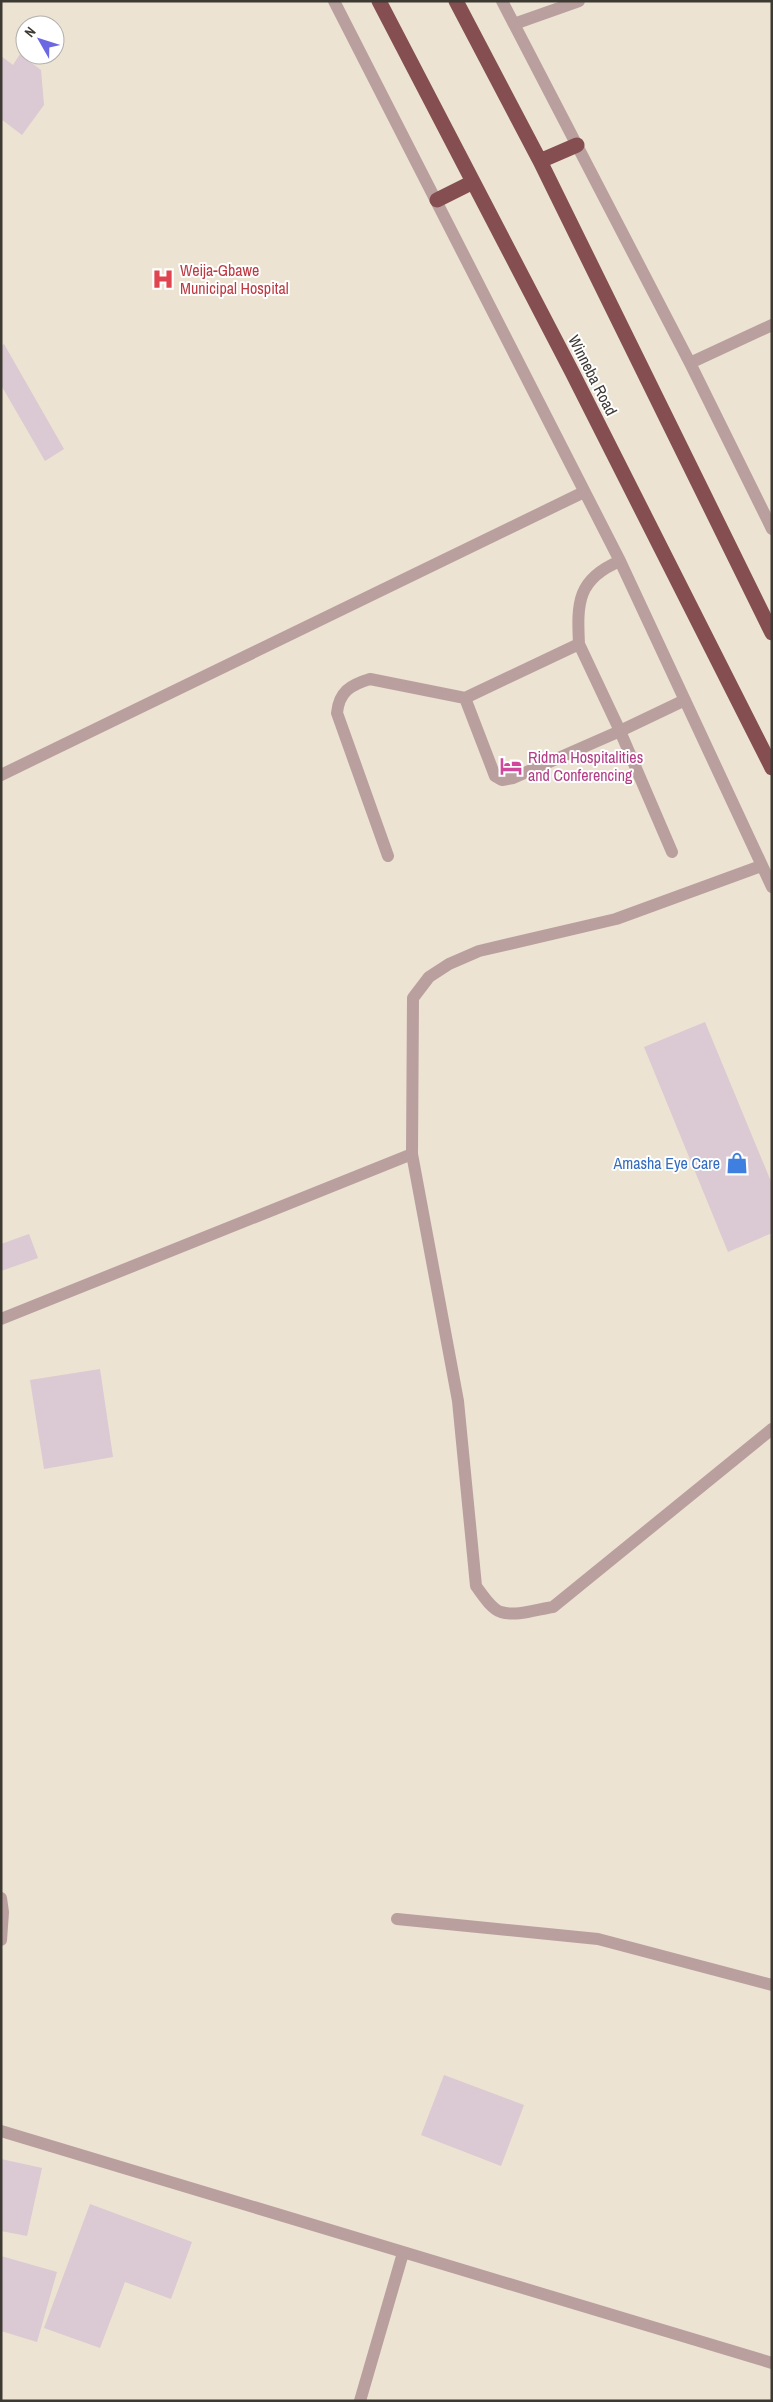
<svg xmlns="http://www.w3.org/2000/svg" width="773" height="2402" font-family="'Archivo Narrow',sans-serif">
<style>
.building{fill:#dbc9d3}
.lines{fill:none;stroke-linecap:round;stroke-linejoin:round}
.minor{stroke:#ba9f9f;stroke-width:12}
.highway{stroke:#854f51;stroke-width:15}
.labels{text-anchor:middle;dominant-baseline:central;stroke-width:4;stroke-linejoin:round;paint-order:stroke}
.health-label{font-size:16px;fill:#be3a42;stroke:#fff;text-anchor:start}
.street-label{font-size:16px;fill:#3d3933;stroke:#fff}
.hotel-label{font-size:16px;fill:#b23c85;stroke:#fff;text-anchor:start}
.shop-label{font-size:16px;fill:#366cbe;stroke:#fff;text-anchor:end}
</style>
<rect width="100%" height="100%" fill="#ece3d2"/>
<path class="building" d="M20,54L41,70L44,105L22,135L1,119V56L13,65Z
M4,344L64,449L45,461L1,385V346Z
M705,1022L772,1184V1233L728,1252L644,1047Z
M29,1234L38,1258L1,1271V1244Z
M100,1369L113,1457L44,1469L30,1380Z
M444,2075L524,2105L501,2166L421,2135Z
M1,2159L42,2168L27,2236L1,2231Z
M90,2204L192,2242L171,2299L125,2282L100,2348L44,2328Z
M1,2256L57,2272L37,2342L1,2331Z"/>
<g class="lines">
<path class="minor" d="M334,1L620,561L772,887
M502,1L690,363L772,529
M514,24L579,1
M690,363L772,325
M579,644L620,731L672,852
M465,698L579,644C577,603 577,579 620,561
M1,775L584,492
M388,856L337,713C339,692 350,685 370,679L465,698L495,776L502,780L513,778L620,731L685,700
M761,866L616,919L479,951L449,964L429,977L413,998L412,1154L458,1401L476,1586C482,1594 491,1609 501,1612C516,1617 538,1609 553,1607L772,1429
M1,1319L412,1154
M1,1898L3,1912L1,1940
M397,1919L598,1939L772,1985
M1,2131L772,2363
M360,2401L403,2253"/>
<path class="highway" d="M379,1L572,372L772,768
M456,1L540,161L772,633
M540,161L577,145
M437,200L473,182"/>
</g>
<defs>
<g id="hospital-bare" transform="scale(1.725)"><path d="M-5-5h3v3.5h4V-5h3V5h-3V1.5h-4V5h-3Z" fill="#e0444e" stroke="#fff" stroke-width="2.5" paint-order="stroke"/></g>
<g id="hotel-bare" transform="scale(1.725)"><path d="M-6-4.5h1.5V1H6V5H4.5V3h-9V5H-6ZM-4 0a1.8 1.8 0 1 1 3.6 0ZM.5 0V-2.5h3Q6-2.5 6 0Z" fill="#d1479c" stroke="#fff" stroke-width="2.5" paint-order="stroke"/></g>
<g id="shop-bare" transform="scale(1.725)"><path d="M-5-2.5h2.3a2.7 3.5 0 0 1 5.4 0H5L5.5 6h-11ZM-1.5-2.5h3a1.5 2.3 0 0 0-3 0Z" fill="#3f7fe0" stroke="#fff" stroke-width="2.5" paint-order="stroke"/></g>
</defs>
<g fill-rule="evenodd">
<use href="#hospital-bare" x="163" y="279"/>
<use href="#hotel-bare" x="511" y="766"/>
<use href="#shop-bare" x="737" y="1163"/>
</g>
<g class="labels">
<g class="health-label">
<text x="180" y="270">Weija-Gbawe<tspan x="180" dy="18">Municipal Hospital</tspan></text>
</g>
<g class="street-label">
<text transform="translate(593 375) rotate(63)">Winneba Road</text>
</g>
<g class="hotel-label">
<text x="528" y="757">Ridma Hospitalities<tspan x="528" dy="18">and Conferencing</tspan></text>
</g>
<g class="shop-label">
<text x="720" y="1163">Amasha Eye Care</text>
</g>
</g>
<rect width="773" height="2402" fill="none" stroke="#3d3933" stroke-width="5"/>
<g transform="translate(40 40) rotate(309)"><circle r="24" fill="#ffffff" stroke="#b1b0ad"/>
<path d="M0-4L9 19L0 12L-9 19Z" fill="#6b68e2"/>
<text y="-8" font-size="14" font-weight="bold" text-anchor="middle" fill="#3d3933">N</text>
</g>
</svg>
